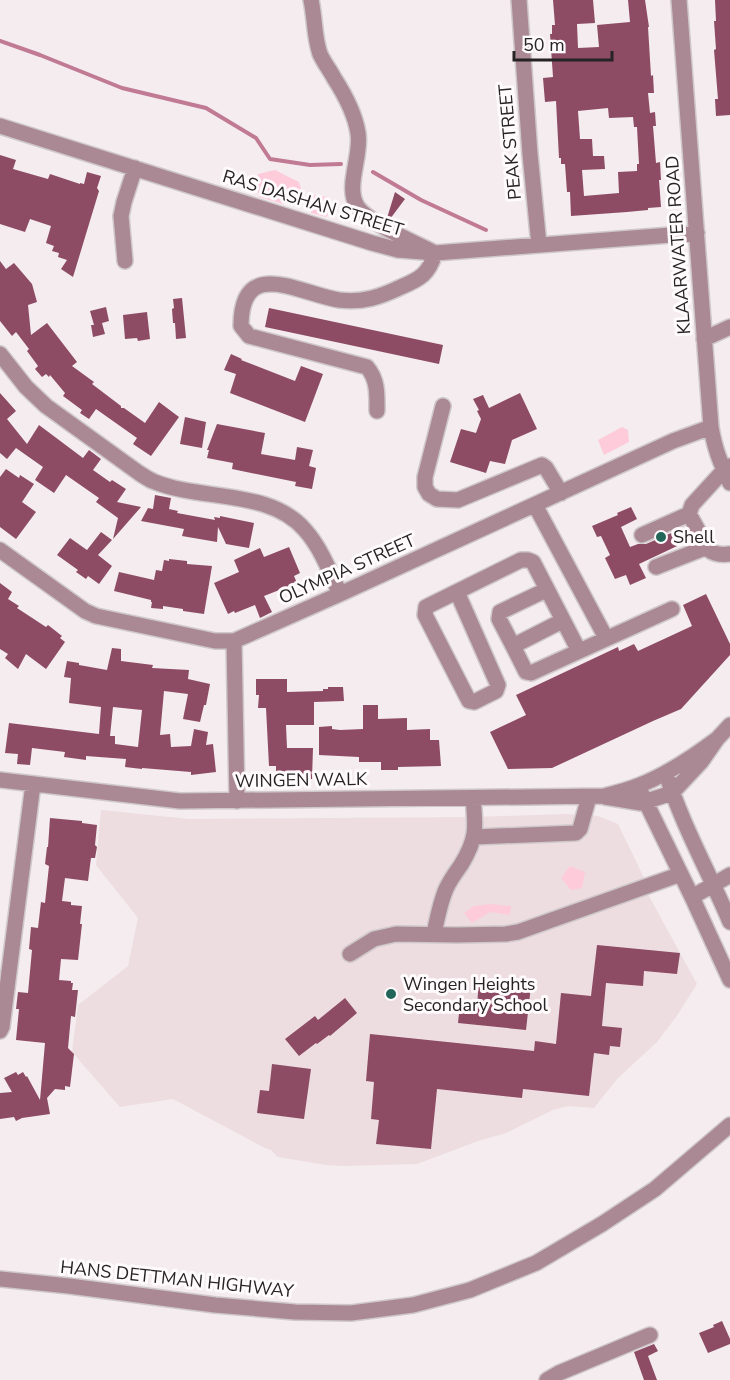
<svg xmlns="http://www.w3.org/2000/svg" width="730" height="1380" font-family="'Nunito Sans',sans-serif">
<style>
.built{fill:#eddde1}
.green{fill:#fecbdb}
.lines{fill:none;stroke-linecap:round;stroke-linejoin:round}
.stream{stroke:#c17a93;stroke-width:4}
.building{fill:#8d4b64;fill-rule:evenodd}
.minor-casing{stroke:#cfc8ca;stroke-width:18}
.minor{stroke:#aa8994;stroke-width:15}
.poi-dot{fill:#216658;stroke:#fffafc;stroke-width:2}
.labels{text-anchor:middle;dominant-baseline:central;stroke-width:6;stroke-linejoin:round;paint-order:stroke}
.street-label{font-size:18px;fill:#262324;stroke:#fffafc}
.poi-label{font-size:18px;fill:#262324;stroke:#fffafc;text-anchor:start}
</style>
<rect width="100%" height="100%" fill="#f4ecee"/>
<path class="built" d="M101,810L189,819L475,817L564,814L598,816L618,824L645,880L644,887L697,984L676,1017L657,1042L617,1079L594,1108L568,1106L553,1110L506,1133L478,1141L417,1164L344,1166L326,1165L278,1157L271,1150L265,1148L173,1099L120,1107L72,1052L78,1005L128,966L138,918L96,865Z"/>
<path class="green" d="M275,170L299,182L301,189L298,201L283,204L259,197L257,187L258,174Z
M313,195L328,197L332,210L326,217L311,213L309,203Z
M622,427L628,430L629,442L604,455L598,440Z
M570,866L585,872L582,888L571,890L561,878Z
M490,904L511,906L510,915L490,912L472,923L464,913L474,906Z"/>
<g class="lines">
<path class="stream" d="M0,41L40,55L122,88L206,108L256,138L270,159L310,165L341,164
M373,172L421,200L486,230"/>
</g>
<path class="building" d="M553,0H593L595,23L577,24L578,48L599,47L597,25L630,22L628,0H645L649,27H648L651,76L653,75L654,93H648L650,113L655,112L656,126H653L656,163L660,162L661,180H659L661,207L648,208V210L627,212L571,216L570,192H567L565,164H561V158H559L556,101L545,102L543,78L553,77L550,34H552V25H555ZM608,108L609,118L633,117L634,127H637L639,164H637V171L618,172L619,193L584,196L582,170L605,169L604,156H593L592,139H580L578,111Z
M715,0H730V115L716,116L715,99H718L714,50L716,49L714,21H716Z
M0,155L16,160L13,169L48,179L50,174L80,184V183L84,184L87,172L101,176L97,188L99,191L73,277L61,269L67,260L58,257L59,253L52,251L54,246L46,243L51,226L30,219L25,232L0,224Z
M395,192L405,199L390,219L387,218Z
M0,261L6,269L14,263L32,284L37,302L28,305L31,335L47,323L77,362L72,366L94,382L92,384L121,406V408H124L145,423L159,402L179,417L151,456L133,444L137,438L96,409L89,419L80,413L82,410L63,396L65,393L50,375L49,377L46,374L42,377L35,369L38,366L27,351L29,349L16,332L12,336L0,321Z
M182,298L186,338L176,339L175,323H173L172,309L174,308L173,299Z
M106,307L109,321L102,323L105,334L93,337L91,325H94L90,311Z
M269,308L443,345L439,364L265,327Z
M147,312L150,339L138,341L137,338L125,339L123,315Z
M231,354L242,359L241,360L295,381L301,366L323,374L305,422L230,393L236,374L224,370Z
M0,393L16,411L7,419L27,444L39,425L83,458L89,450L101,459L93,470L110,482L112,480L126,489L117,502L141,507L113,539L118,518L96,502L99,498L66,475L54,493L35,480L43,467L16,448L7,459L0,453Z
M520,393L537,429L512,440L505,464L490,461L486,473L450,462L461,429L476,433L481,419L477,411L479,410L473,399L483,395L489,408Z
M185,417L206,422L202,448L180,444Z
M217,424L265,433L261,454L295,460L297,447L313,450L309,466L316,468L312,489L295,486L296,482L232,469L233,463L207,458L209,450H207Z
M6,469L19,478L20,475L34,484L22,502L36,512L16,539L0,527V477Z
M155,495L171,498L169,509L178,511L177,513L215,520L214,517L220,518V516L254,523L249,548L226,544L218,527L217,542L182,536L184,529L141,521L148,508L153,509Z
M631,507L637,519L621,527L630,547L638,544H646L685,527L692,539L639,564L646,578L630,585L626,575L615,579L605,558L610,555L601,536L597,537L592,526L618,515L617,513Z
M101,532L112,540L98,555L112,566L99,584L88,576L86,579L76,572L78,570L57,555L70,538L87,550Z
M289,547L300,573L294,576L297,583L264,596L272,612L260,618L255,605L235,613L234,611L228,614L214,583L239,572L234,560L260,548L264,557Z
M169,559L187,561V564L212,566L204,614L183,611V609L163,606V609L151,608L152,602H151V600L114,591L119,572L154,580L156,570L162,571L164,560L169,561Z
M0,583L12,592L8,599L19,606L17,608L46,627L48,625L62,636L60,638L65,642L46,669L26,654L18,669L5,658L8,654L0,649Z
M706,594L730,644V655L681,709L653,721L552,768L508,769L490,732L526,715L516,695L618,647L619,651L634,644L638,651L692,626L683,605Z
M112,648L121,649V661L153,665L152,668L189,670L188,679L210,684L206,705H204L200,722L183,719L188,694L164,691L160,735L170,734L171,747L191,746L194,729L208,732L206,745L213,744L216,772L191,775V772L142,768V769L125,767L126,759L86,756V760L64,757L65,752L32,748L30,765L17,764L18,754L5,753L9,723L99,734L101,707L69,703L71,678L64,677L67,661L79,663V665L107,670ZM113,707L142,710L138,747L115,744V736H110Z
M256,679H287V692L323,691V689H328V687H343L344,701L314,702V725H286L287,748H313L312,779H299V772L276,773V766H269L266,708H258L259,695H256Z
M363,705H378V719L407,718V730L430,729V740H439L441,766L398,767V770H381V762H359V757L319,755V727L332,726V729L340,730L363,729Z
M50,818L82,821V823L97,825L95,845L97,847L95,858H91L88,881L65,878L62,901L71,902V905L82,906L80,924H82L78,960L61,959L59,980L71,981V983H73L72,990H78L75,1017L71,1016L68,1048L74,1054L70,1087L65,1086V1090L55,1089L47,1098L50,1114L22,1118L16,1121L14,1117L0,1119V1093L12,1092L4,1078L16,1072L18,1075L23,1072L26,1077L27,1076L40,1100L45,1043L16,1040L19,1009H16L18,992L28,993L32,950L29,949L31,927L38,928L41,902L45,903L49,866L45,864L47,847H48Z
M597,945L680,953L677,974L644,971L643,986L606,983L602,1026L622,1028L620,1047L610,1046L609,1055L594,1053L589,1096L523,1089L522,1098L437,1089L431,1149L376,1144L379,1120L371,1119L374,1082L366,1081L370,1034L534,1051L535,1041L556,1044L561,993L591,996Z
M479,981L531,986L526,1030L458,1023L460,1004L477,1005Z
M345,998L357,1013L330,1036L329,1035L317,1044L316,1043L299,1056L285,1039L315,1016L318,1020Z
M272,1064L311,1069L304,1119L257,1113L260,1090L269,1091Z
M722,1321L730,1339V1344L708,1353L699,1333L714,1327L713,1325Z
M654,1344L658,1351L648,1356L657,1380H644L634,1352Z"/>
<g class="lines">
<g class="minor-casing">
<path id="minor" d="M311,0C315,18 314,37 320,54C324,63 330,70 334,78C345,95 355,114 358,133C362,156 345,186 357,206C368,223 416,243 435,253C429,274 420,279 401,287C380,297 363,303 339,300C300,294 241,255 241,326L249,336L367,367C378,380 377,395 377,411
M519,0L530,154L539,245
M679,0L711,427C715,450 720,462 730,483
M0,126L372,243L398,250L435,253L697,233
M125,261L121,216L124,202L135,168
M704,339L730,327
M0,354L26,387L46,406L139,473C144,476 149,480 155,482C202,501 270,489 305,530C321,548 330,572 340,594
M443,406L425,477V487L429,494L437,499L458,500L542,465L546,468L561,493
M730,466L724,470L692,505L689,514L709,550C715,555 722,555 730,554
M535,505L606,638
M642,535L689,514
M0,550L85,611L96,616L215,641H234L340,594L673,441L711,427
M656,567L707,547
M457,592L498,685L496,691L474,702L469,701L425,615L426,607L521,560H528L533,562L579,651
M562,621L513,646L526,672L531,673L672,609
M234,641L237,801
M513,646L499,619L500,612L546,590
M666,773C682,825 709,872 730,922
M0,780L180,801L604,796C616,793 628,790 640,785C668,774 693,757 717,739
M638,786L692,897L730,980
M605,797L641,803L672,793L701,762L717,739L730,725
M475,837L576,833L580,829L589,797
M692,897L730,875
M434,934C437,919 440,903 446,889C450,880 456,872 461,865C477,839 476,828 473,798
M350,954L374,939L396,934L457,935L506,934L518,932L681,874
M0,1031L2,1027L33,784
M0,1279L69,1286L215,1305L295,1312L351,1313L413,1305L470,1290L536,1263L602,1224L655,1189L730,1125
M547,1380L559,1373L650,1335"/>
</g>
<use href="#minor" class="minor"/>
</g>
<g class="poi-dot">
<circle cx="661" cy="537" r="6"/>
<circle cx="391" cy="994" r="6"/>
</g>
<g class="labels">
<g class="street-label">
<text transform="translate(510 142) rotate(-95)">PEAK STREET</text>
<text transform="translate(313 203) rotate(17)">RAS DASHAN STREET</text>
<text transform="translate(678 245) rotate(-94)">KLAARWATER ROAD</text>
<text transform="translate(347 569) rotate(-24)">OLYMPIA STREET</text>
<text transform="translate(301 780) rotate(-1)">WINGEN WALK</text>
<text transform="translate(177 1279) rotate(6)">HANS DETTMAN HIGHWAY</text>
</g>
<g class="poi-label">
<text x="673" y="537">Shell</text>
<text x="403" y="984">Wingen Heights<tspan x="403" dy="21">Secondary School</tspan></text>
</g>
</g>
<path d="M514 51v9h98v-9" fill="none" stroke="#262324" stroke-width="3"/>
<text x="523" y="51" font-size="18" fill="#262324" stroke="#fffafc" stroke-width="4.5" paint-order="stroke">50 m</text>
</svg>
